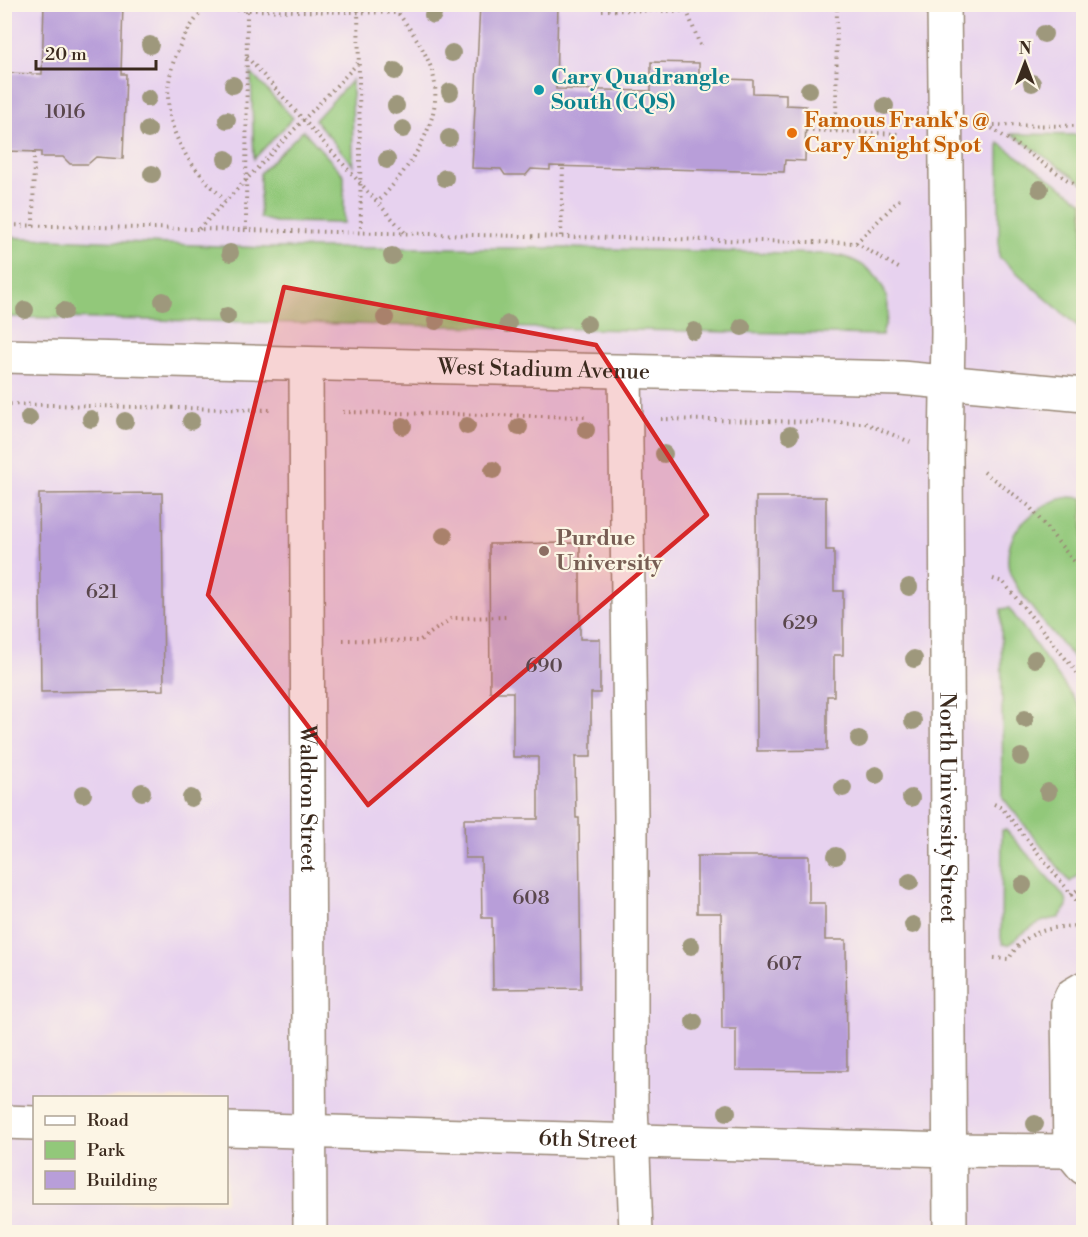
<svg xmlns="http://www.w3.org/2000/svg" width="1088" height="1237" font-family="'Libre Bodoni',serif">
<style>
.built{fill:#e7d2ef;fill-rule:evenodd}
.green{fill:#92c87a;stroke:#66794c;stroke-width:1.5}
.building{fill:#b89ed9}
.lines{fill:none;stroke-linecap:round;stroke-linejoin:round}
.minor-casing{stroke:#998876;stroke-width:36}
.path{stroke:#998876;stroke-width:4;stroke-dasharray:1.5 4.5;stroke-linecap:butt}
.minor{stroke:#fff;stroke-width:33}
.tree{fill:#9e987c}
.marked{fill:#d62828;fill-opacity:0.2;stroke:#d62828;stroke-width:4.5;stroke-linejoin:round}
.culture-dot{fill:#0f9aa8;stroke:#fcf5e5;stroke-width:2}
.food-dot{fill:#e8710a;stroke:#fcf5e5;stroke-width:2}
.education-dot{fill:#8d6e63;stroke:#fcf5e5;stroke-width:2}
.labels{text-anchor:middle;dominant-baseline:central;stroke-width:4.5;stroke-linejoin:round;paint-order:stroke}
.number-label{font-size:20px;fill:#5a474d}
.culture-label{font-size:22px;font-weight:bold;fill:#0d838f;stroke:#fcf5e5;text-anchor:start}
.food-label{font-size:22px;font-weight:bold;fill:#c56008;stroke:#fcf5e5;text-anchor:start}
.street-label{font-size:22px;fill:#3b2a1e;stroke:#fcf5e5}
.education-label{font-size:22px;font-weight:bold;fill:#785e54;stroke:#fcf5e5;text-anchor:start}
</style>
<rect width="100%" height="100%" fill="#fcf5e5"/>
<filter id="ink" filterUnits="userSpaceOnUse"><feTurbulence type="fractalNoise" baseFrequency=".0167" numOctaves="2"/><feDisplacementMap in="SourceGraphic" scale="12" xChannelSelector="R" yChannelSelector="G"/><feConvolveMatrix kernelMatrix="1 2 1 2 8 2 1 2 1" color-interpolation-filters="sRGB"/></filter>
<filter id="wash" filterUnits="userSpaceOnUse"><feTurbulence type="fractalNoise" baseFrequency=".008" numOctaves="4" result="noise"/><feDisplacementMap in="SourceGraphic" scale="24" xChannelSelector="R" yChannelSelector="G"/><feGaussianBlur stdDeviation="1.35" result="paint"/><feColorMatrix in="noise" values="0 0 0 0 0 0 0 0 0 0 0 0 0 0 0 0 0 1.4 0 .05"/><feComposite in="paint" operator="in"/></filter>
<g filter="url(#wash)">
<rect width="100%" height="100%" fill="#f7e5cd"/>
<path class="built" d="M5,5H1083V1232H5ZM34,1098H226V1202H34Z"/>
<path class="green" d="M251,73L293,118L254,159Z
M352,80L353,165L315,120Z
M303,130L344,175V223L275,222L260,218V173Z
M1012,134L1083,135V183Z
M999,143L1083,202V331L999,257Z
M5,237L265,248H566L828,254C860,257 889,277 888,313C888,320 883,328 882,335L5,317Z
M1070,497L1083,498V669C1065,647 1016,595 1009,570C1005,552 1012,531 1026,520C1040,507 1051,500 1070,497Z
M1009,608L1083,711V871L1070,882L1003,798L1001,609Z
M1002,830H1006L1066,898L1067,906L1059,918C1038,919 1025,932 1008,945L1003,944L1001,938Z"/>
<g id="blocks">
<path class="building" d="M44,4H123L121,74H126L123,159L96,157L88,164H70L63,157H41V152L4,151V73L42,74Z
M480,4H558L556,89L651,91V62L699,63V78L753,80V93L786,94V105L806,106L805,161L785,160L784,172L550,166V170L531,169L526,175H505L501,169L472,168Z
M162,493L164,690L41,692L39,494Z
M756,497H826V550H834V591H843V655H834V696H827V750L757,751Z
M580,543V639H600V693H591V757H575L576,818H579L581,988L493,989L492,918H482L481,858H465L464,819H538V757H513V692H490L489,544Z
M697,856H809V903H825V940H846L847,1071L736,1070V1029H722L721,913H697Z"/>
</g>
</g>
<g filter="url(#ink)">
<use href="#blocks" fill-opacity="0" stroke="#998876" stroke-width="1.5"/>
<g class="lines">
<g class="minor-casing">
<g id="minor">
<path id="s1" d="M944,4L948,332L946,455L950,1232"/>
<path id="s2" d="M4,356L901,378L1084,395"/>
<path id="s3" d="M306,364L310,1232"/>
<path d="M625,372L631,816V1104L636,1232"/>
<path d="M1084,988L1072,995L1068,1004L1070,1151L1084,1168"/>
<path d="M4,1122L34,1123"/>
<path id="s4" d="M226,1129L949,1150L1070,1151"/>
</g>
</g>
<path class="path" d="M358,4L361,232
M602,4V10L687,11L701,48
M884,4L899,5
M247,57L406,234
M987,125L1084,191
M988,125L1084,126
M806,130L899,134
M836,131L837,4
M225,201C211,185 192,168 182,148C155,100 170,48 204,9L398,13C411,30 422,45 430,65C450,115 410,167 378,202
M4,225L856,243L902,270
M33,226L34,151
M199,229L358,63
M246,229L247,4
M561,236L563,166
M856,243L901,198
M4,404L270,410
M343,412L588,417
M661,419L865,423L910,442
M984,472L1029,506L1084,574
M993,579L1003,582L1084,681
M343,640L419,641L452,618L507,617
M994,804L1001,807L1084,910
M1071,895L1084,885
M994,958L1009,959C1024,930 1053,926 1084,926
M852,1232L860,1230L902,1231"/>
<use href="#minor" class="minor"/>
</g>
<g class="tree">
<circle cx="433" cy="15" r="9"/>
<circle cx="1044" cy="34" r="9"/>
<circle cx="150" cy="45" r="9"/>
<circle cx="452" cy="53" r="9"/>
<circle cx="395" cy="71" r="9"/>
<circle cx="1032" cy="83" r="9"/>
<circle cx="233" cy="85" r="9"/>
<circle cx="809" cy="90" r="9"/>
<circle cx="450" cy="92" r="9"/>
<circle cx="148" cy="98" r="9"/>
<circle cx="396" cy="106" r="9"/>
<circle cx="885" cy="106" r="9"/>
<circle cx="227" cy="120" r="9"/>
<circle cx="403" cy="129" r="9"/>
<circle cx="148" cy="130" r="9"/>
<circle cx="449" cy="138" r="9"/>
<circle cx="226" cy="159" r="9"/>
<circle cx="387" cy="160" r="9"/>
<circle cx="152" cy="174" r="9"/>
<circle cx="445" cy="178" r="9"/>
<circle cx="1040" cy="189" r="9"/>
<circle cx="230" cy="253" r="9"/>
<circle cx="392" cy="256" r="9"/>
<circle cx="163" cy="301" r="9"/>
<circle cx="25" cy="310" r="9"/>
<circle cx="64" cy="311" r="9"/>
<circle cx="227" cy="316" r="9"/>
<circle cx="385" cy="318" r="9"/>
<circle cx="436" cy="321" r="9"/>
<circle cx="508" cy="324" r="9"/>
<circle cx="587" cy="324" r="9"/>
<circle cx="742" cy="327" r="9"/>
<circle cx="694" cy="331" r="9"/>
<circle cx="29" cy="418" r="9"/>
<circle cx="91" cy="419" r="9"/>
<circle cx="125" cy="421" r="9"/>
<circle cx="191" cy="421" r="9"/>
<circle cx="403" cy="426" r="9"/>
<circle cx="467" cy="426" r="9"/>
<circle cx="519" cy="427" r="9"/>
<circle cx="586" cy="430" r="9"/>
<circle cx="790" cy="435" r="9"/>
<circle cx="664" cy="454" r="9"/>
<circle cx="493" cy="470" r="9"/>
<circle cx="444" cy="536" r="9"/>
<circle cx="909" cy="587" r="9"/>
<circle cx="914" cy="659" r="9"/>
<circle cx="1035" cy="659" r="9"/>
<circle cx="1025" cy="719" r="9"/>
<circle cx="913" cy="721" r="9"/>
<circle cx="859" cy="739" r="9"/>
<circle cx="1021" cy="757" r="9"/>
<circle cx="876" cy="775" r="9"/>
<circle cx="843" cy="788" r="9"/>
<circle cx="142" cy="792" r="9"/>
<circle cx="1048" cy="792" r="9"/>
<circle cx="83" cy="794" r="9"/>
<circle cx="191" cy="798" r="9"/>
<circle cx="911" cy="798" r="9"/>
<circle cx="836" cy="856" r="9"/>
<circle cx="910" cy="882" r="9"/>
<circle cx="1023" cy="885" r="9"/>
<circle cx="913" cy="925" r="9"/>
<circle cx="691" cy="946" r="9"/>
<circle cx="694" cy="1022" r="9"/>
<circle cx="727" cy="1112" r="9"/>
<circle cx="1035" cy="1124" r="9"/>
</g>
</g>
<path class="marked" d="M284,287L596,345L707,515L368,805L208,595Z"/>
<circle class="culture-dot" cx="539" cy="90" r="6"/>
<circle class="food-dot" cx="792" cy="133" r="6"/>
<circle class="education-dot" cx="544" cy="551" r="6"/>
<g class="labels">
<g class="number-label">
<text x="65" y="112">1016</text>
<text x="102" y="592">621</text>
<text x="800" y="623">629</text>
<text x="544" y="666">690</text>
<text x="531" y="898">608</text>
<text x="784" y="964">607</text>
</g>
<g class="culture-label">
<text x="551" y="77">Cary Quadrangle<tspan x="551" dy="25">South (CQS)</tspan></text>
</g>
<g class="food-label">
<text x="804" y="120">Famous Frank's @<tspan x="804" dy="25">Cary Knight Spot</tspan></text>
</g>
<g class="street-label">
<text stroke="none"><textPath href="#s2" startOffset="540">West Stadium Avenue</textPath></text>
<text stroke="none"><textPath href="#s3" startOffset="435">Waldron Street</textPath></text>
<text stroke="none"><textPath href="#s1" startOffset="804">North University Street</textPath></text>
<text stroke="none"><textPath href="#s4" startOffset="362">6th Street</textPath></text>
</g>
<g class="education-label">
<text x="556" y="538">Purdue<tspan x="556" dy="25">University</tspan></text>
</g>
</g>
<rect width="1088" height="1237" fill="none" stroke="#fcf5e5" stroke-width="24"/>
<rect x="33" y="1096" width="195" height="108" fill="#fcf5e5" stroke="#afa495" stroke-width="1.5"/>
<rect x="45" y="1116" width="30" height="9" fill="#ffffff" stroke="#afa495" stroke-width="1.5"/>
<text x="87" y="1126" font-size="18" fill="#3b2a1e">Road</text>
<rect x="45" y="1141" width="30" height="18" fill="#92c87a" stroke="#afa495" stroke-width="1.5"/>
<text x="87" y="1156" font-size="18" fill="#3b2a1e">Park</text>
<rect x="45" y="1171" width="30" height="18" fill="#b89ed9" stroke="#afa495" stroke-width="1.5"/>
<text x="87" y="1186" font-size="18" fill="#3b2a1e">Building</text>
<g transform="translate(1025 63)" stroke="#fcf5e5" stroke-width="4.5" paint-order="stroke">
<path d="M0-4.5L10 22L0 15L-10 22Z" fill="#3b2a1e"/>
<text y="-9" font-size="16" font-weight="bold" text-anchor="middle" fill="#3b2a1e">N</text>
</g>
<path d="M36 60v9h120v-9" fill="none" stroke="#3b2a1e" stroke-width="3"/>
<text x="45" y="60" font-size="18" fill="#3b2a1e" stroke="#fcf5e5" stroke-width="4.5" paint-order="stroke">20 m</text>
</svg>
